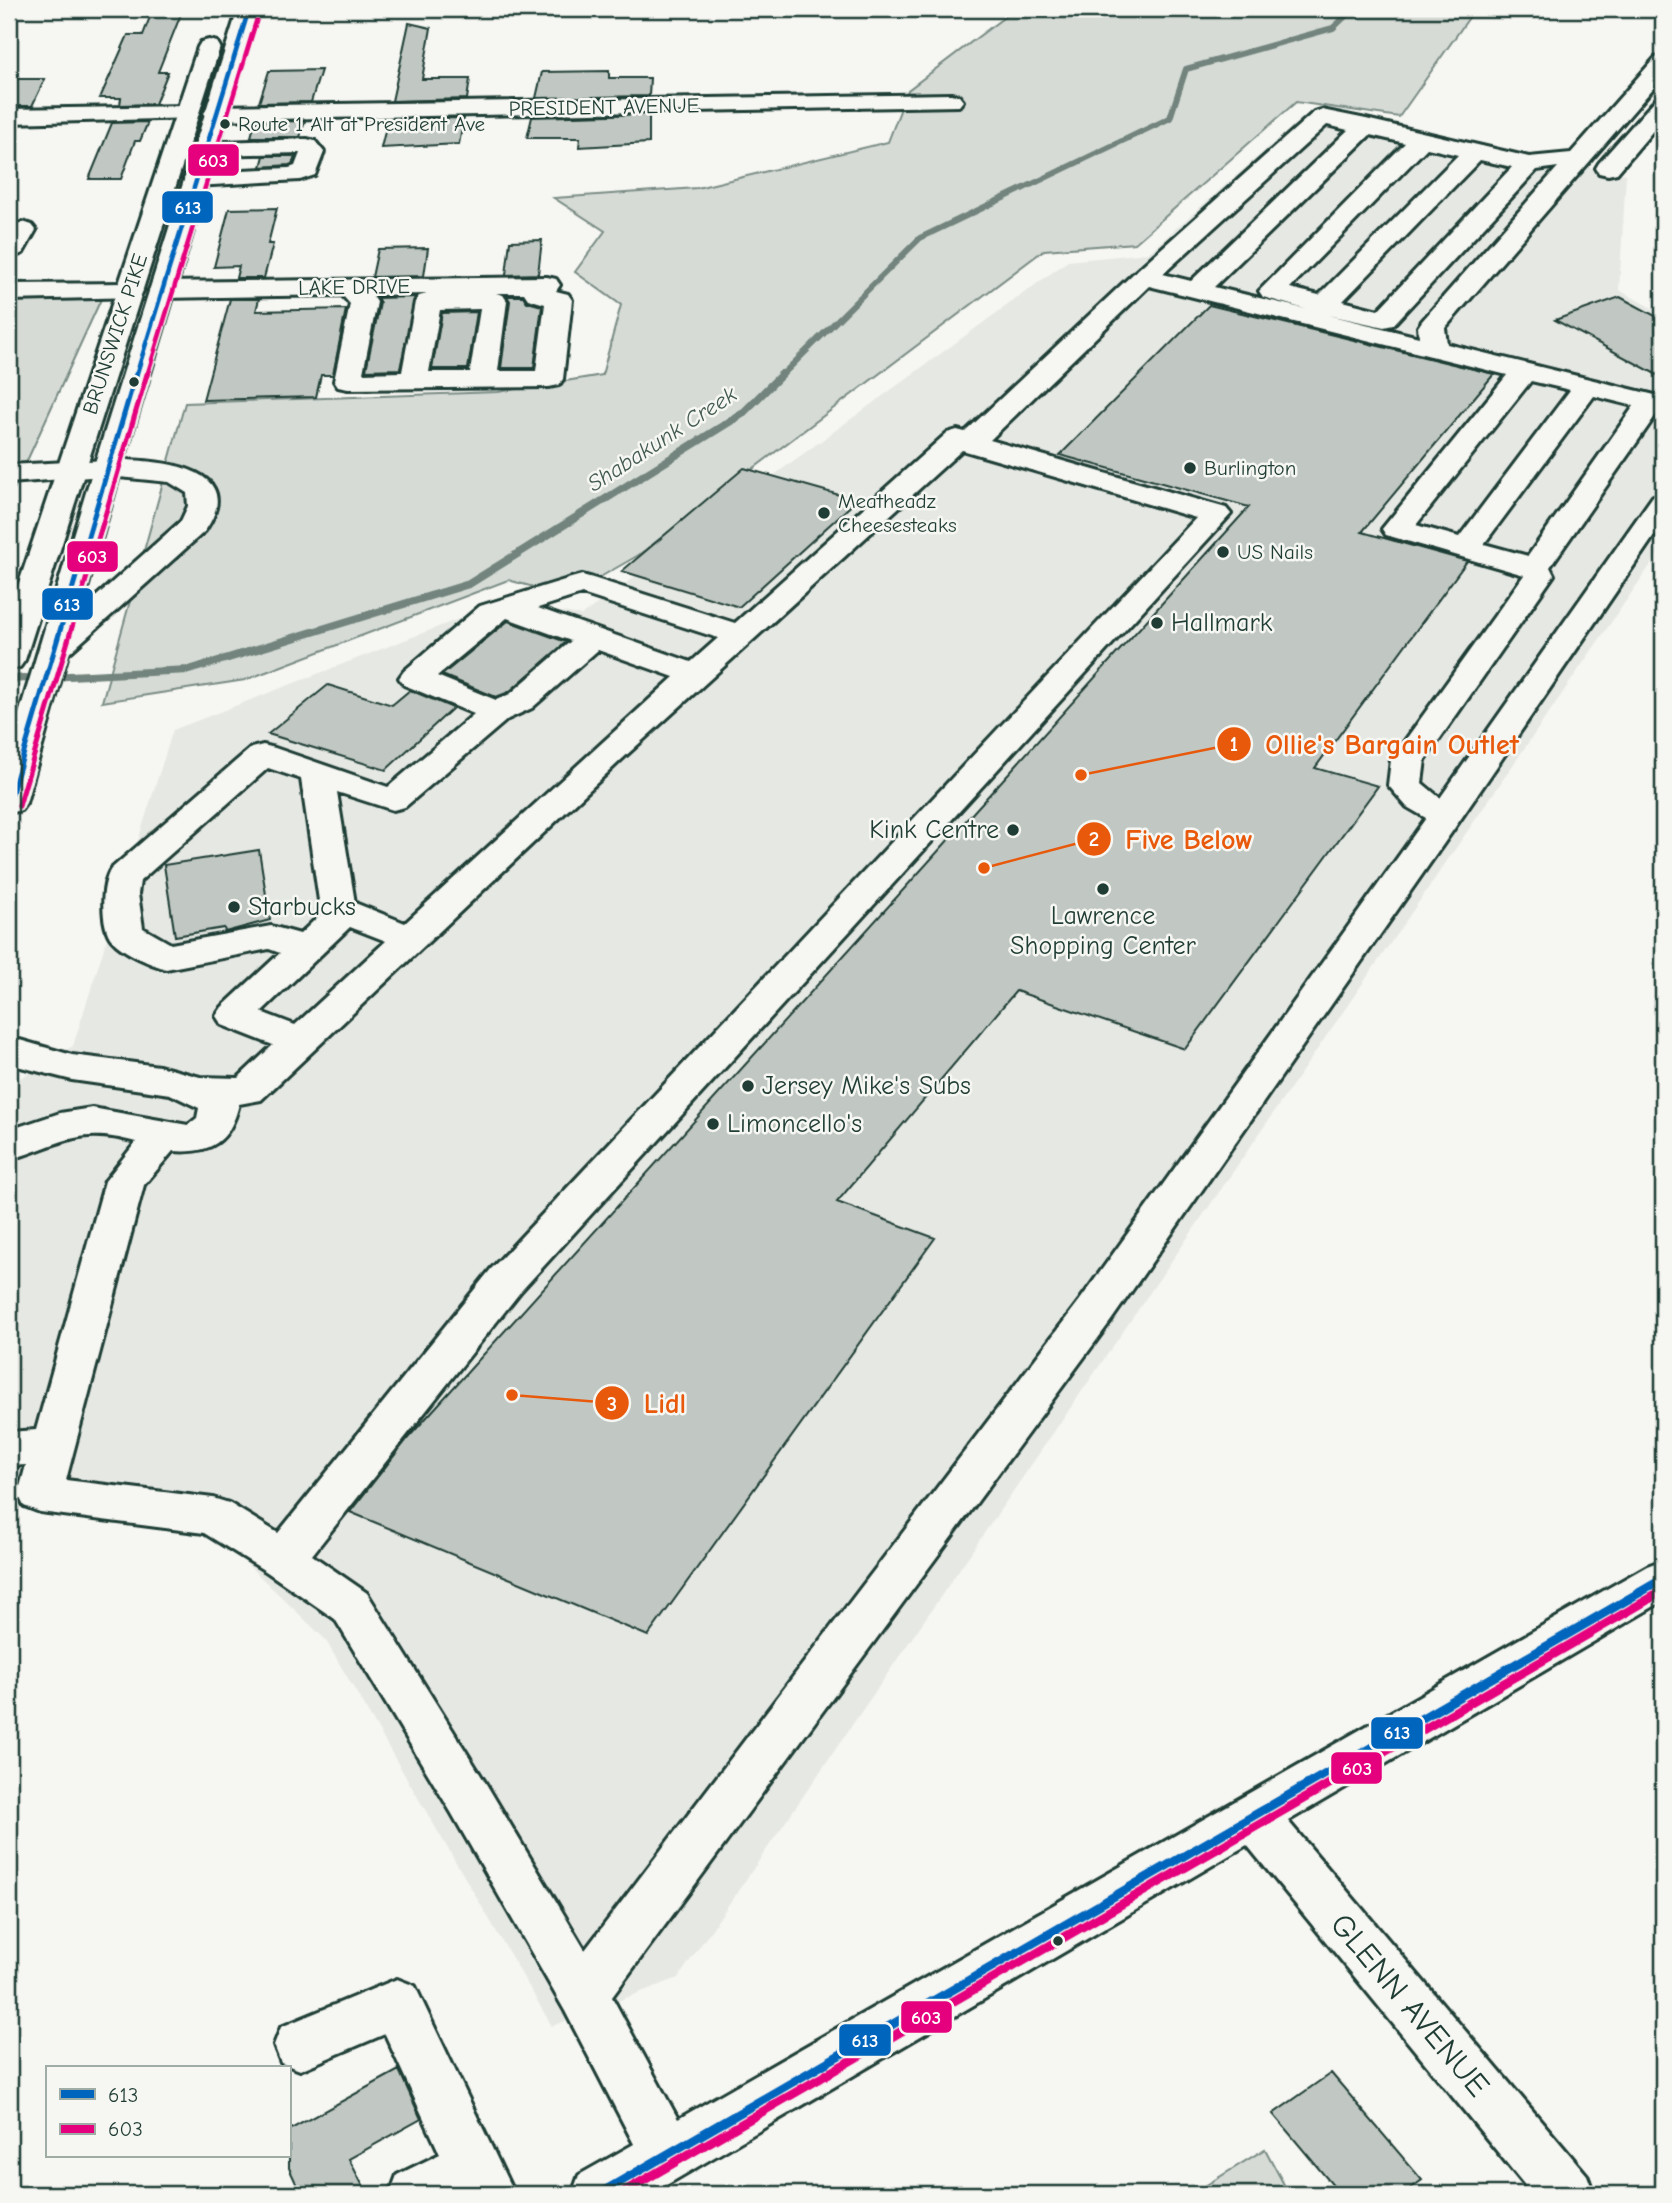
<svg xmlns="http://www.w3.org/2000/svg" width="1672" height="2203" font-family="'Comic Neue',sans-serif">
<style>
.built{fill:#e6e8e4}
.green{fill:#d6dbd6;stroke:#7a8c85;stroke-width:2}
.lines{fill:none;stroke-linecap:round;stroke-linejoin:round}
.stream-far1{stroke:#72847d;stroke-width:6}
.stream{stroke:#72847d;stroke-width:8}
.building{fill:#c1c8c3;stroke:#1f3d34;stroke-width:2}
.minor-casing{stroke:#1f3d34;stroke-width:6}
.major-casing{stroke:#1f3d34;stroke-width:6}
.minor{fill:#f6f6f2;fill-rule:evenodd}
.major{fill:#f6f6f2;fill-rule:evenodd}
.bus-1-far2-casing{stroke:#f6f6f2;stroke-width:8}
.bus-1-far1-casing{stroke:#f6f6f2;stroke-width:10}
.bus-1-casing{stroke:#f6f6f2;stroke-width:14}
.bus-2-far2-casing{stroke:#f6f6f2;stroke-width:8}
.bus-2-far1-casing{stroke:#f6f6f2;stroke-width:10}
.bus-2-casing{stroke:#f6f6f2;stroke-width:14}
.bus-1-far2{stroke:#0065bd;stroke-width:4.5}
.bus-1-far1{stroke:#0065bd;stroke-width:5}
.bus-1{stroke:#0065bd;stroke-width:9}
.bus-2-far2{stroke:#e5007d;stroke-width:4.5}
.bus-2-far1{stroke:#e5007d;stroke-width:5}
.bus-2{stroke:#e5007d;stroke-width:9}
.bus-dot{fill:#1f3d34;stroke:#f6f6f2;stroke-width:2.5}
.labels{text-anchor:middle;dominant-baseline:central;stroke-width:5;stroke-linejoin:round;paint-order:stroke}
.far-street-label{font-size:21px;fill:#1f3d34;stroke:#f6f6f2}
.far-bus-label{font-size:21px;fill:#1f3d34;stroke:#f6f6f2;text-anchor:start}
.far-poi-label{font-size:21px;fill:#1f3d34;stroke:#f6f6f2;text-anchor:start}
.far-water-label{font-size:23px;font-style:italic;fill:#425a52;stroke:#f6f6f2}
.poi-label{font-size:26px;fill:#1f3d34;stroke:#f6f6f2;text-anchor:start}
.near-street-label{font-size:32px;fill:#1f3d34;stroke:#f6f6f2}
.leader{fill:none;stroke:#e8590c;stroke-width:2.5}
.callout-dot{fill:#e8590c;stroke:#f6f6f2;stroke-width:2.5}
.mark-label{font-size:21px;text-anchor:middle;font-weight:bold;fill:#fff}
.callout-label{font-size:28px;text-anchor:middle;font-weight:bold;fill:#e8590c;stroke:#f6f6f2;stroke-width:5;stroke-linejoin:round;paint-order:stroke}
.line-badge{stroke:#f6f6f2;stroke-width:2.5}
.badge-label{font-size:19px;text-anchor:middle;font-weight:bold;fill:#fff}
</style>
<rect width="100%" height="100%" fill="#f6f6f2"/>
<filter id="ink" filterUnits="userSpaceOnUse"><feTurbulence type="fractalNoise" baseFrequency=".0143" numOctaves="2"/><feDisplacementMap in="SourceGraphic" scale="14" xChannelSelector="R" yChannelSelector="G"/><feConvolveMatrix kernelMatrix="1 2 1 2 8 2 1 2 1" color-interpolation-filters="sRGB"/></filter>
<g filter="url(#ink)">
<path class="built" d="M1304,116L1626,174L1619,290L1663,314V547L678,1978L552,2026L325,1639L196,1515L9,1498V1085L73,1046L173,730L500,603L582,615L1068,261L1148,253Z"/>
<path class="green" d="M1015,9H1475L1399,117L1296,102L1135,243L1044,250L637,556L567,596L508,580L245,680L102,702L185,403L498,392L602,375L621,305L575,272L605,231L554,198L697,188L888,142L908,90Z
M102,297L9,500V298Z
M1265,2149L1289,2194H1192Z"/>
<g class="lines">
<path class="stream-far1" d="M781,376L920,238L1170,118L1186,69L1333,28L1353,9"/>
<path class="stream" d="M9,679L189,670L469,584L742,414L782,374"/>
</g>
<path class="building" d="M153,9H183L158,72H168L155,104L120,105L121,98H100L128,35H143Z
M409,23L431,28L422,79H470L467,99L392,101Z
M321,70L311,102L259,103L269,71Z
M609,71V78H650L649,96L536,98L542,72Z
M16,79H45L32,106H9V94Z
M649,114V143L579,147L580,138H527L532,117Z
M464,118L459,144L381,148L388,119Z
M305,121L300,137H251L255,122Z
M148,122L140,141H135L121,179H89L112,123Z
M264,156H295L292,164L289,165L261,167Z
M277,208L268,244H273L264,278H236L239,266L214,267L229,209Z
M542,240L538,274L506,275L510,241Z
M428,248L424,276L372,277L378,249Z
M507,296H523L527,302L542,306L534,368H501L510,301Z
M415,297L400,369L366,370L380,303L377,298Z
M1620,297L1663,320V378L1555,320Z
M230,299H259L256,311L346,309L333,375H321L316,397L203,400Z
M1209,305L1494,374L1362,532L1467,561L1315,768L1378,786L1185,1049L1016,991L837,1202L935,1238L648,1636L350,1512L409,1437L1249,507L1060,455Z
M477,312L468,369H432L442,313Z
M744,468L857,500L739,607L622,571Z
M508,621L566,642L509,692L496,697L442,675Z
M328,685L392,705L410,690L453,708L386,770L268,734Z
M259,850L270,920L225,932L224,928L175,936L164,865Z
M399,2070L421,2119L349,2159L367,2194H301L289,2168V2130Z
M1331,2073L1422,2180L1403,2194H1340L1273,2114Z"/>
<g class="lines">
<g class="minor-casing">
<path id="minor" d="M1663,56V77L1445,328L1447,344L1663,397V413L1658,412L1550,567L1554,575L1425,760L1422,783L1440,798L1653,496L1663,493V523L1458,823L1110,1322L612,1997L678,2119L1647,1566L1663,1560V1601L1288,1821L1587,2175L1594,2194H1532L1247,1845L651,2194H572L579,2175L634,2144L565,2011L451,1812L335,1619L267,1572L204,1533L40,1512L24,1506L18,1494L26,1465L9,1466V1432L36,1430L105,1181L136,1142C77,1126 62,1144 9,1160V1130L60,1113L92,1108L188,1125L197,1118L199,1108L170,1094L72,1080L9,1064V1037L72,1055L159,1066L200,1077L238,1078L273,1045L222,1025L216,1016L222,1007L280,953L269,949L166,969C150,964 123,953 112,940C100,926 101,884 111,869L251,748L263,745L275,748L388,787L474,714L404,685L399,678L404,671L480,606L571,578L582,575L593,578L735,623L947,433L957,430L965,432L1135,272L1314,112L1322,110L1366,119L1529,157L1571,153L1655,58ZM1327,125L1348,130L1191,281L1163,274ZM1370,135L1405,143L1259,291L1263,297L1305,309L1214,287ZM1427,148L1458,155L1319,295L1290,288ZM1480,160L1512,167L1378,310L1343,301ZM1558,167L1422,321L1418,327L1419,337L1329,315L1384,327L1393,325L1537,170ZM1149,286L1507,375L1382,529L1386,535L1524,575L1391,760L1388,785L1407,807L1426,818L1080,1300L585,1950L485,1782L367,1593L312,1555L521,1291L1231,514L1226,508L990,440ZM1531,381L1570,390L1459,537L1416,525ZM1594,396L1634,406L1528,556L1484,544ZM962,450L1196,518L491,1269L278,1533L229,1503L213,1498L66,1480L144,1185L173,1151C212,1154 230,1141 239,1104L261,1100L621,760ZM582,594L718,638L691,662L538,608ZM507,618L571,641L510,694L496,700L437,676ZM598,650L674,677L405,923L355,903L337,792L393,810L405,807L508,719L532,708ZM268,768L301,779L321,914L300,934L271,926L171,944L143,928L138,894L140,881ZM350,927L386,941L295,1025L261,1012Z
M951,94L959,96L963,101L959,106L216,120L208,118L204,113L208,108L216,106Z
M1663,98V119L1617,173L1608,175L1599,173L1596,168L1599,163L1655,100Z
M187,106L195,108L199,113L195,118L9,123V109Z
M307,139L315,141L324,152L315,175L300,180L196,186L187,184L184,179L187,174L196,172L289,168L295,166L300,153L205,155L197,153L193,148L197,143Z
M23,222L32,225L36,230L23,253L9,259V233L14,225Z
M547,277L556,279L560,285L556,291L568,294L572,300L563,379L559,385L549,387L348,389L338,387L334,381L350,304L342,295L162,298L153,296L149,290L153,284L162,282ZM496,293H524L528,299L545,304L536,371H498L507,301L503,295ZM427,294L419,296L415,302L402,372L363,373L377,302L372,295ZM480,309L470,372H429L440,310Z
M130,283L139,285L143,291L139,297L9,300V284Z
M107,460L117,463L121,469L117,475L9,483V465Z
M397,1979L415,1986L514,2194H390L397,2175L440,2154L385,2034L300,2070L281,2063L274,2045L281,2027Z"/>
</g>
<g class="major-casing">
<path id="major" d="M238,9H260L124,460C167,461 247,470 205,531L68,654L26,803L21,810L9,813V747L93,469ZM119,477L169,482L187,493L188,506L181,521L81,610Z
M209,40L217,42L220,47L25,660L20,667L9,669V613L198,47L201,42Z"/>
</g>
<use href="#minor" class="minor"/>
<use href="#major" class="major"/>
<g class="bus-1-far2-casing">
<path id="bus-1-far2" d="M136,376L249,9"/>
</g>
<g class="bus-1-far1-casing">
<path id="bus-1-far1" d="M9,803L136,374"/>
</g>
<g class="bus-1-casing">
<path id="bus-1" d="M599,2194L1663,1579"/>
</g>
<g class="bus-2-far2-casing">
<path id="bus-2-far2" d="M147,376L259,12"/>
</g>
<g class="bus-2-far1-casing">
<path id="bus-2-far1" d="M19,806L147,374"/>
</g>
<g class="bus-2-casing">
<path id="bus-2" d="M620,2194L1663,1591"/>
</g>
<use href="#bus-1-far2" class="bus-1-far2"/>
<use href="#bus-1-far1" class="bus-1-far1"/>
<use href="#bus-1" class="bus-1"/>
<use href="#bus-2-far2" class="bus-2-far2"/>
<use href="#bus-2-far1" class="bus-2-far1"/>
<use href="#bus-2" class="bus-2"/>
</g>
</g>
<g class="bus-dot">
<circle cx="225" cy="124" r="6"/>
<circle cx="134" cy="382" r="6"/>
<circle cx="1190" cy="468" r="7"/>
<circle cx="824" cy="513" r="7"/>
<circle cx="1223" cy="552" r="7"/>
<circle cx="1157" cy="623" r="7"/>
<circle cx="1013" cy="830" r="7"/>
<circle cx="1103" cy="889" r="7"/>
<circle cx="234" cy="907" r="7"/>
<circle cx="748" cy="1086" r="7"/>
<circle cx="713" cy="1124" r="7"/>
<circle cx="1058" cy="1941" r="6"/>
</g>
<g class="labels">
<g class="far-street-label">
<text transform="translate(604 107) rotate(-1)">PRESIDENT AVENUE</text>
<text transform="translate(354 287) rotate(-1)">LAKE DRIVE</text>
<text transform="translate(115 334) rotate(-72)">BRUNSWICK PIKE</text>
</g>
<g class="far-bus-label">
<text x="238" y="124">Route 1 Alt at President Ave</text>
</g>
<g class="far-poi-label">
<text x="1204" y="468">Burlington</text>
<text x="838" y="501">Meatheadz<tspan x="838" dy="24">Cheesesteaks</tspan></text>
<text x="1237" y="552">US Nails</text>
</g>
<g class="far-water-label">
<text transform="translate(662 439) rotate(-33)">Shabakunk Creek</text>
</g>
<g class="poi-label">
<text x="1171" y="623">Hallmark</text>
<text x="999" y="830" text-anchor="end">Kink Centre</text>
<text x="248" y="907">Starbucks</text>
<text x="1103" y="916" text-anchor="middle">Lawrence<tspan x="1103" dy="30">Shopping Center</tspan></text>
<text x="762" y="1086">Jersey Mike's Subs</text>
<text x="727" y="1124">Limoncello's</text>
</g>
<g class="near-street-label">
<text transform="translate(1410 2005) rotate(50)">GLENN AVENUE</text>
</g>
</g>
<path class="leader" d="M1081 775L1234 744M984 868L1094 839M512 1395L612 1403"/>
<g class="callout-dot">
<circle cx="1081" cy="775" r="7"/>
<circle cx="984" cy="868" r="7"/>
<circle cx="512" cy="1395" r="7"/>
<circle cx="1234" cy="744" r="18"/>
<circle cx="1094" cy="839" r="18"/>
<circle cx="612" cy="1403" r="18"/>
</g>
<g class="mark-label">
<text x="1234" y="751">1</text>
<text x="1094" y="846">2</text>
<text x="612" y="1411">3</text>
</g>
<g class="callout-label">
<text x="1392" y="754">Ollie's Bargain Outlet</text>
<text x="1189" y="849">Five Below</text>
<text x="665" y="1413">Lidl</text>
</g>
<g class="line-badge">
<rect x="187" y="143" width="53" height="34" rx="7" fill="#e5007d"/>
<rect x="161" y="190" width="53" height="34" rx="7" fill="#0065bd"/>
<rect x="66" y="540" width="53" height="33" rx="7" fill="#e5007d"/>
<rect x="41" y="587" width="53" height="34" rx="7" fill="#0065bd"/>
<rect x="1370" y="1716" width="54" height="34" rx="7" fill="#0065bd"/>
<rect x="1330" y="1751" width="53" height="34" rx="7" fill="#e5007d"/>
<rect x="900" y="2000" width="53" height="34" rx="7" fill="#e5007d"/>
<rect x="838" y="2023" width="54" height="34" rx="7" fill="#0065bd"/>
</g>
<g class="badge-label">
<text x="213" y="167">603</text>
<text x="188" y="214">613</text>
<text x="92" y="563">603</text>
<text x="67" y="611">613</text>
<text x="1397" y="1739">613</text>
<text x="1357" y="1775">603</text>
<text x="926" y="2024">603</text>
<text x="865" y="2047">613</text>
</g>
<rect width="1672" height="2203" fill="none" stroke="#f6f6f2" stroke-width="35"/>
<rect x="18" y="18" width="1637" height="2168" fill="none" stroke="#1f3d34" stroke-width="2.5" filter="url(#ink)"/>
<rect x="46" y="2066" width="245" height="91" fill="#f6f6f2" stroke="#a0aca6" stroke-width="2"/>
<rect x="60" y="2089" width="35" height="10" fill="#0065bd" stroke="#a0aca6" stroke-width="2"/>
<text x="108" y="2102" font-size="21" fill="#1f3d34">613</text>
<rect x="60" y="2124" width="35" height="10" fill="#e5007d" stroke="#a0aca6" stroke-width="2"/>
<text x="108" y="2136" font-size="21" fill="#1f3d34">603</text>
</svg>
